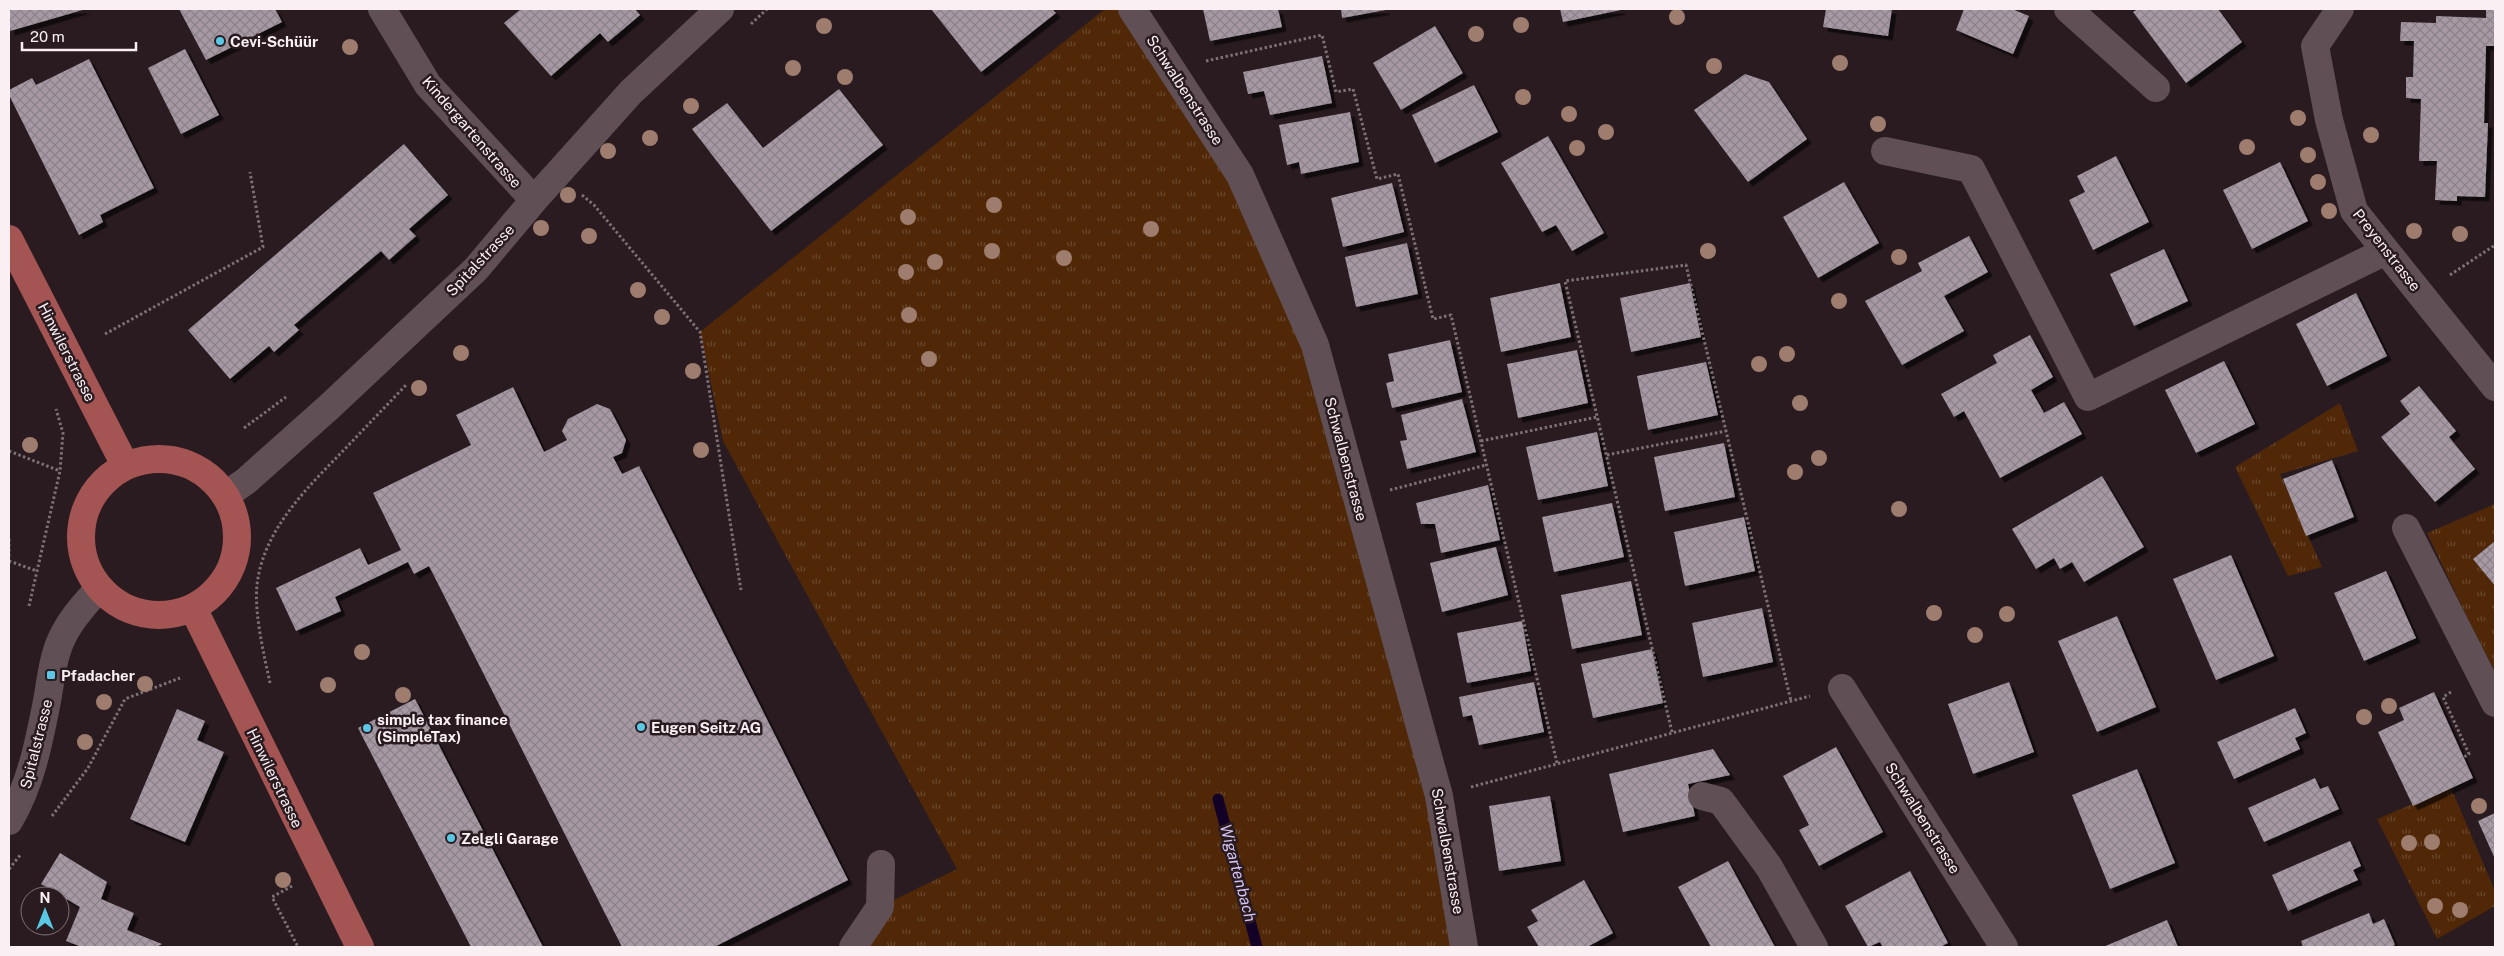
<svg xmlns="http://www.w3.org/2000/svg" width="2504" height="956" font-family="'Public Sans',sans-serif">
<style>
.grass{fill:url(#grass-tufts)}
.lines{fill:none;stroke-linecap:round;stroke-linejoin:round}
.stream{stroke:#130027;stroke-width:11}
.building{fill:url(#building-cross-hatch);filter:url(#shadow)}
.path{stroke:#7d7175;stroke-width:3;stroke-dasharray:2.5 2.5;stroke-linecap:butt}
.minor{stroke:#605055;stroke-width:28}
.major{stroke:#a45553;stroke-width:28}
.tree{fill:#9e7d6f}
.poi-dot{fill:#59c8e5;stroke:#291b20;stroke-width:2}
.labels{text-anchor:middle;dominant-baseline:central;stroke-width:5;stroke-linejoin:round;paint-order:stroke}
.poi-label{font-size:15px;font-weight:bold;fill:#faf0f3;stroke:#291b20;text-anchor:start}
.street-label{font-size:15px;fill:#faf0f3;stroke:#291b20}
.water-label{font-size:16px;font-style:italic;fill:#d6c5f4;stroke:#291b20}
</style>
<defs>
<pattern id="grass-tufts" width="24" height="20" patternUnits="userSpaceOnUse" patternTransform="scale(1.25)"><rect width="24" height="20" fill="#502808"/><path d="M3 7l-1-3M5 7V3M7 7l1-3M15 17l-1-3M17 17v-4M19 17l1-3" fill="none" stroke="#6a482c"/></pattern>
<pattern id="building-cross-hatch" width="8" height="8" patternUnits="userSpaceOnUse" patternTransform="scale(1.25)"><rect width="8" height="8" fill="#a699a4"/><path d="M0 0l8 8M0 8l8-8" fill="none" stroke="#8b8189"/></pattern>
<filter id="shadow"><feDropShadow dx="4.5" dy="4.5" stdDeviation="0" flood-color="#0009"/></filter>
</defs>
<rect width="100%" height="100%" fill="#291b20"/>
<path class="grass" d="M1105,9H1132L1240,175L1315,345L1464,947H853L880,907L957,869L723,441L700,332Z
M2340,403L2358,451L2280,474L2322,567L2288,576L2235,467Z
M2495,504V541L2473,559L2495,586V620L2493,623L2495,626V671L2468,619L2427,533Z
M2451,788L2495,891V906L2437,939L2377,819Z"/>
<g class="lines">
<path class="stream" d="M1218,799L1257,947"/>
</g>
<path class="building" d="M9,9H86L10,31Z
M179,9H275L282,22L206,60Z
M521,9H635L640,15L608,42L600,33L551,76L504,23Z
M931,9H1052L1056,13L981,72Z
M1203,9H1278L1282,27L1210,41Z
M1341,9H1386V10L1342,18Z
M1560,9H1621V10L1563,22Z
M1826,9H1892L1888,36L1823,27Z
M1964,9H2012L2029,16L2013,54L1956,30Z
M2138,9H2218L2242,42L2186,83L2133,12Z
M2486,9H2495V46H2486L2484,123H2488L2485,197L2457,196V201L2435,200L2437,161H2419L2421,99L2406,98V77H2413L2414,41H2400L2401,22L2436,23V16L2486,18Z
M1435,26L1463,73L1401,110L1373,63Z
M185,49L219,115L181,134L148,68Z
M1322,56L1332,103L1270,115L1264,91L1248,94L1243,72Z
M89,59L154,188L100,215L103,222L79,235L9,95V90L32,78L36,85Z
M1745,74L1769,82L1807,139L1748,182L1694,110Z
M1474,85L1498,132L1435,163L1412,115Z
M839,89L883,145L771,231L692,129L727,103L763,148Z
M1350,112L1359,162L1301,174L1299,162L1287,165L1279,125Z
M1548,136L1604,233L1572,251L1556,225L1542,232L1501,163Z
M404,144L448,195L409,229L416,236L389,260L381,251L294,325L299,330L274,352L269,346L230,379L188,330Z
M2116,156L2149,222L2093,250L2069,200L2085,192L2077,176Z
M2280,162L2308,221L2252,249L2223,190Z
M1844,182L1879,243L1818,278L1783,217Z
M1392,183L1404,232L1343,247L1331,198Z
M1969,236L1988,272L1944,296L1964,331L1902,365L1865,301L1922,271L1918,263Z
M1407,243L1418,294L1356,307L1345,257Z
M2164,249L2188,301L2134,326L2110,274Z
M1560,283L1571,337L1501,352L1490,298Z
M1690,283L1701,337L1631,352L1620,298Z
M2356,293L2387,356L2327,386L2296,324Z
M2030,335L2053,377L2031,390L2044,413L2064,402L2082,434L2000,478L1964,411L1954,417L1941,394L1997,363L1993,355Z
M1450,340L1462,392L1392,408L1386,383L1394,381L1388,354Z
M1577,350L1588,403L1518,418L1507,364Z
M2224,361L2255,424L2196,453L2165,390Z
M1706,362L1718,415L1648,430L1637,376Z
M2419,386L2456,431L2449,437L2475,469L2435,502L2381,437L2410,414L2400,401Z
M513,387L544,452L567,440L562,431L568,419L597,404L610,409L626,440L622,453L613,457L622,474L639,466L848,880L714,947H622L429,566L414,574L408,562L335,597L341,611L296,631L276,588L360,548L368,565L401,550L373,493L471,445L456,415Z
M1462,399L1476,452L1407,469L1400,441L1407,440L1401,415Z
M1597,432L1608,486L1538,500L1526,447Z
M1724,443L1735,497L1665,511L1654,457Z
M2332,460L2354,517L2306,536L2283,479Z
M2102,476L2144,547L2084,582L2072,562L2060,569L2054,558L2036,569L2012,529Z
M1488,485L1500,540L1441,553L1435,524H1421L1416,503Z
M1612,503L1624,557L1554,572L1542,517Z
M1744,517L1755,571L1685,586L1674,532Z
M2495,541V586L2473,559Z
M1496,547L1508,595L1442,612L1430,563Z
M2231,555L2274,656L2216,680L2173,579Z
M2386,571L2416,638L2364,661L2334,593Z
M1631,581L1642,635L1572,649L1561,595Z
M1762,608L1773,662L1703,677L1692,623Z
M2117,616L2156,707L2097,732L2058,641Z
M1522,621L1531,671L1467,683L1457,633Z
M1652,649L1663,703L1593,718L1581,664Z
M1534,682L1544,732L1479,745L1472,715L1463,717L1459,697Z
M2009,682L2034,752L1973,774L1948,704Z
M2434,692L2473,778L2413,806L2378,732L2404,720L2399,708Z
M415,699L543,947H471L358,728Z
M2295,708L2306,733L2295,738L2300,749L2234,779L2217,742Z
M177,709L205,721L197,740L224,752L185,842L130,819Z
M1836,747L1883,832L1819,866L1799,830L1809,825L1783,776Z
M1713,749L1730,775L1688,784L1695,816L1623,832L1609,774Z
M2137,769L2175,863L2110,889L2072,795Z
M2315,778L2320,789L2328,786L2339,809L2264,842L2248,808Z
M1550,796L1561,861L1499,871L1489,806Z
M2495,813V859L2478,821Z
M2350,841L2361,866L2353,870L2358,880L2288,911L2272,875Z
M60,853L107,882L101,899L134,913L127,930L162,944L156,947H82L66,941L80,907L41,884Z
M1728,861L1756,912L1775,947H1711L1678,887Z
M1910,871L1948,943L1940,947H1883L1880,942L1868,947L1845,906Z
M1584,880L1613,933L1587,947H1539L1527,927L1538,921L1531,910Z
M2369,913L2373,924L2384,919L2395,945L2390,947H2303L2301,941Z
M2167,920L2178,947H2103Z"/>
<g class="lines">
<path class="path" d="M751,24L767,9
M1206,61L1322,35L1336,92L1353,89L1377,179L1398,174L1433,319L1451,315L1557,763
M582,195L594,205L700,332L741,590
M2450,275L2495,245
M105,334L263,247L250,172
M244,428L286,397
M1481,441L1597,417
M9,451L60,471
M1607,455L1726,431
M1390,490L1486,465
M9,539V558
M9,561L37,571
M29,606L60,471L63,433L56,409
M270,683C264,655 254,613 257,585C263,531 305,490 341,453C363,430 385,407 407,384
M2451,692L2443,697L2469,754L2464,757
M1672,732L1565,281L1686,265L1791,701
M1471,787L1810,696
M52,816L88,768L125,699L180,678
M9,869L21,854
M292,886L272,897L298,947"/>
<path class="minor" d="M382,9L428,85L534,200
M1132,9L1240,175L1315,345L1439,796L1464,947
M2068,9L2156,88
M2340,9L2315,46L2329,120L2354,211L2495,387
M1885,151L1971,169L2088,397L2386,251
M226,495L246,481L329,407L476,269L534,200L631,92L720,9
M2406,528L2495,703
M1842,688L2004,947
M1702,796L1721,801L1769,867L1814,947
M9,821C31,784 39,742 47,701C51,679 53,654 64,634C73,616 86,603 99,588
M853,947L880,907L881,864"/>
<path class="major" d="M9,239L125,465
M81 537a78 78 0 1 1 156 0a78 78 0 1 1-156 0Z
M193,608L360,947"/>
</g>
<g class="tree">
<circle cx="1677" cy="17" r="8"/>
<circle cx="1521" cy="25" r="8"/>
<circle cx="824" cy="26" r="8"/>
<circle cx="1476" cy="34" r="8"/>
<circle cx="350" cy="47" r="8"/>
<circle cx="1840" cy="63" r="8"/>
<circle cx="1714" cy="66" r="8"/>
<circle cx="793" cy="68" r="8"/>
<circle cx="845" cy="77" r="8"/>
<circle cx="1523" cy="97" r="8"/>
<circle cx="691" cy="106" r="8"/>
<circle cx="1569" cy="114" r="8"/>
<circle cx="2298" cy="118" r="8"/>
<circle cx="1878" cy="124" r="8"/>
<circle cx="1606" cy="132" r="8"/>
<circle cx="2371" cy="135" r="8"/>
<circle cx="650" cy="138" r="8"/>
<circle cx="2247" cy="147" r="8"/>
<circle cx="1577" cy="148" r="8"/>
<circle cx="608" cy="151" r="8"/>
<circle cx="2308" cy="155" r="8"/>
<circle cx="2318" cy="182" r="8"/>
<circle cx="568" cy="195" r="8"/>
<circle cx="994" cy="205" r="8"/>
<circle cx="2329" cy="211" r="8"/>
<circle cx="908" cy="217" r="8"/>
<circle cx="541" cy="228" r="8"/>
<circle cx="1151" cy="229" r="8"/>
<circle cx="2414" cy="231" r="8"/>
<circle cx="2460" cy="234" r="8"/>
<circle cx="589" cy="236" r="8"/>
<circle cx="992" cy="251" r="8"/>
<circle cx="1708" cy="251" r="8"/>
<circle cx="1899" cy="257" r="8"/>
<circle cx="1064" cy="258" r="8"/>
<circle cx="935" cy="262" r="8"/>
<circle cx="906" cy="272" r="8"/>
<circle cx="638" cy="290" r="8"/>
<circle cx="1839" cy="301" r="8"/>
<circle cx="909" cy="315" r="8"/>
<circle cx="662" cy="317" r="8"/>
<circle cx="461" cy="353" r="8"/>
<circle cx="1787" cy="354" r="8"/>
<circle cx="929" cy="359" r="8"/>
<circle cx="1759" cy="364" r="8"/>
<circle cx="693" cy="371" r="8"/>
<circle cx="419" cy="388" r="8"/>
<circle cx="1800" cy="403" r="8"/>
<circle cx="30" cy="445" r="8"/>
<circle cx="701" cy="450" r="8"/>
<circle cx="1819" cy="458" r="8"/>
<circle cx="1795" cy="472" r="8"/>
<circle cx="1899" cy="509" r="8"/>
<circle cx="1934" cy="613" r="8"/>
<circle cx="2007" cy="614" r="8"/>
<circle cx="1975" cy="635" r="8"/>
<circle cx="362" cy="652" r="8"/>
<circle cx="145" cy="684" r="8"/>
<circle cx="328" cy="685" r="8"/>
<circle cx="403" cy="695" r="8"/>
<circle cx="104" cy="702" r="8"/>
<circle cx="2389" cy="706" r="8"/>
<circle cx="2364" cy="717" r="8"/>
<circle cx="85" cy="742" r="8"/>
<circle cx="2479" cy="806" r="8"/>
<circle cx="2432" cy="842" r="8"/>
<circle cx="2409" cy="843" r="8"/>
<circle cx="283" cy="880" r="8"/>
<circle cx="2435" cy="906" r="8"/>
<circle cx="2460" cy="910" r="8"/>
</g>
<g class="poi-dot">
<circle cx="220" cy="41" r="5"/>
<rect x="46" y="670" width="10" height="10" rx="2.5"/>
<circle cx="641" cy="727" r="5"/>
<circle cx="367" cy="728" r="5"/>
<circle cx="451" cy="838" r="5"/>
</g>
<g class="labels">
<g class="poi-label">
<text x="230" y="41">Cevi-Schüür</text>
<text x="61" y="675">Pfadacher</text>
<text x="377" y="719">simple tax finance<tspan x="377" dy="17">(SimpleTax)</tspan></text>
<text x="651" y="727">Eugen Seitz AG</text>
<text x="461" y="838">Zelgli Garage</text>
</g>
<g class="street-label">
<text transform="translate(1185 90) rotate(57)">Schwalbenstrasse</text>
<text transform="translate(472 132) rotate(49)">Kindergartenstrasse</text>
<text transform="translate(2387 250) rotate(52)">Preyenstrasse</text>
<text transform="translate(480 260) rotate(-47)">Spitalstrasse</text>
<text transform="translate(67 352) rotate(63)">Hinwilerstrasse</text>
<text transform="translate(1346 459) rotate(75)">Schwalbenstrasse</text>
<text transform="translate(36 744) rotate(-76)">Spitalstrasse</text>
<text transform="translate(275 778) rotate(64)">Hinwilerstrasse</text>
<text transform="translate(1923 818) rotate(58)">Schwalbenstrasse</text>
<text transform="translate(1448 851) rotate(80)">Schwalbenstrasse</text>
</g>
<g class="water-label">
<text transform="translate(1238 873) rotate(75)">Wigartenbach</text>
</g>
</g>
<rect width="2504" height="956" fill="none" stroke="#faf0f3" stroke-width="20"/>
<g transform="translate(45 911)"><circle r="24" fill="#291b20" stroke="#7d7074"/>
<path d="M0-4L9 19L0 12L-9 19Z" fill="#59c8e5"/>
<text y="-8" font-size="14" font-weight="bold" text-anchor="middle" fill="#faf0f3">N</text>
</g>
<path d="M22 42v8h114v-8" fill="none" stroke="#faf0f3" stroke-width="2.5"/>
<text x="30" y="42" font-size="15" fill="#faf0f3" stroke="#291b20" stroke-width="4" paint-order="stroke">20 m</text>
</svg>
